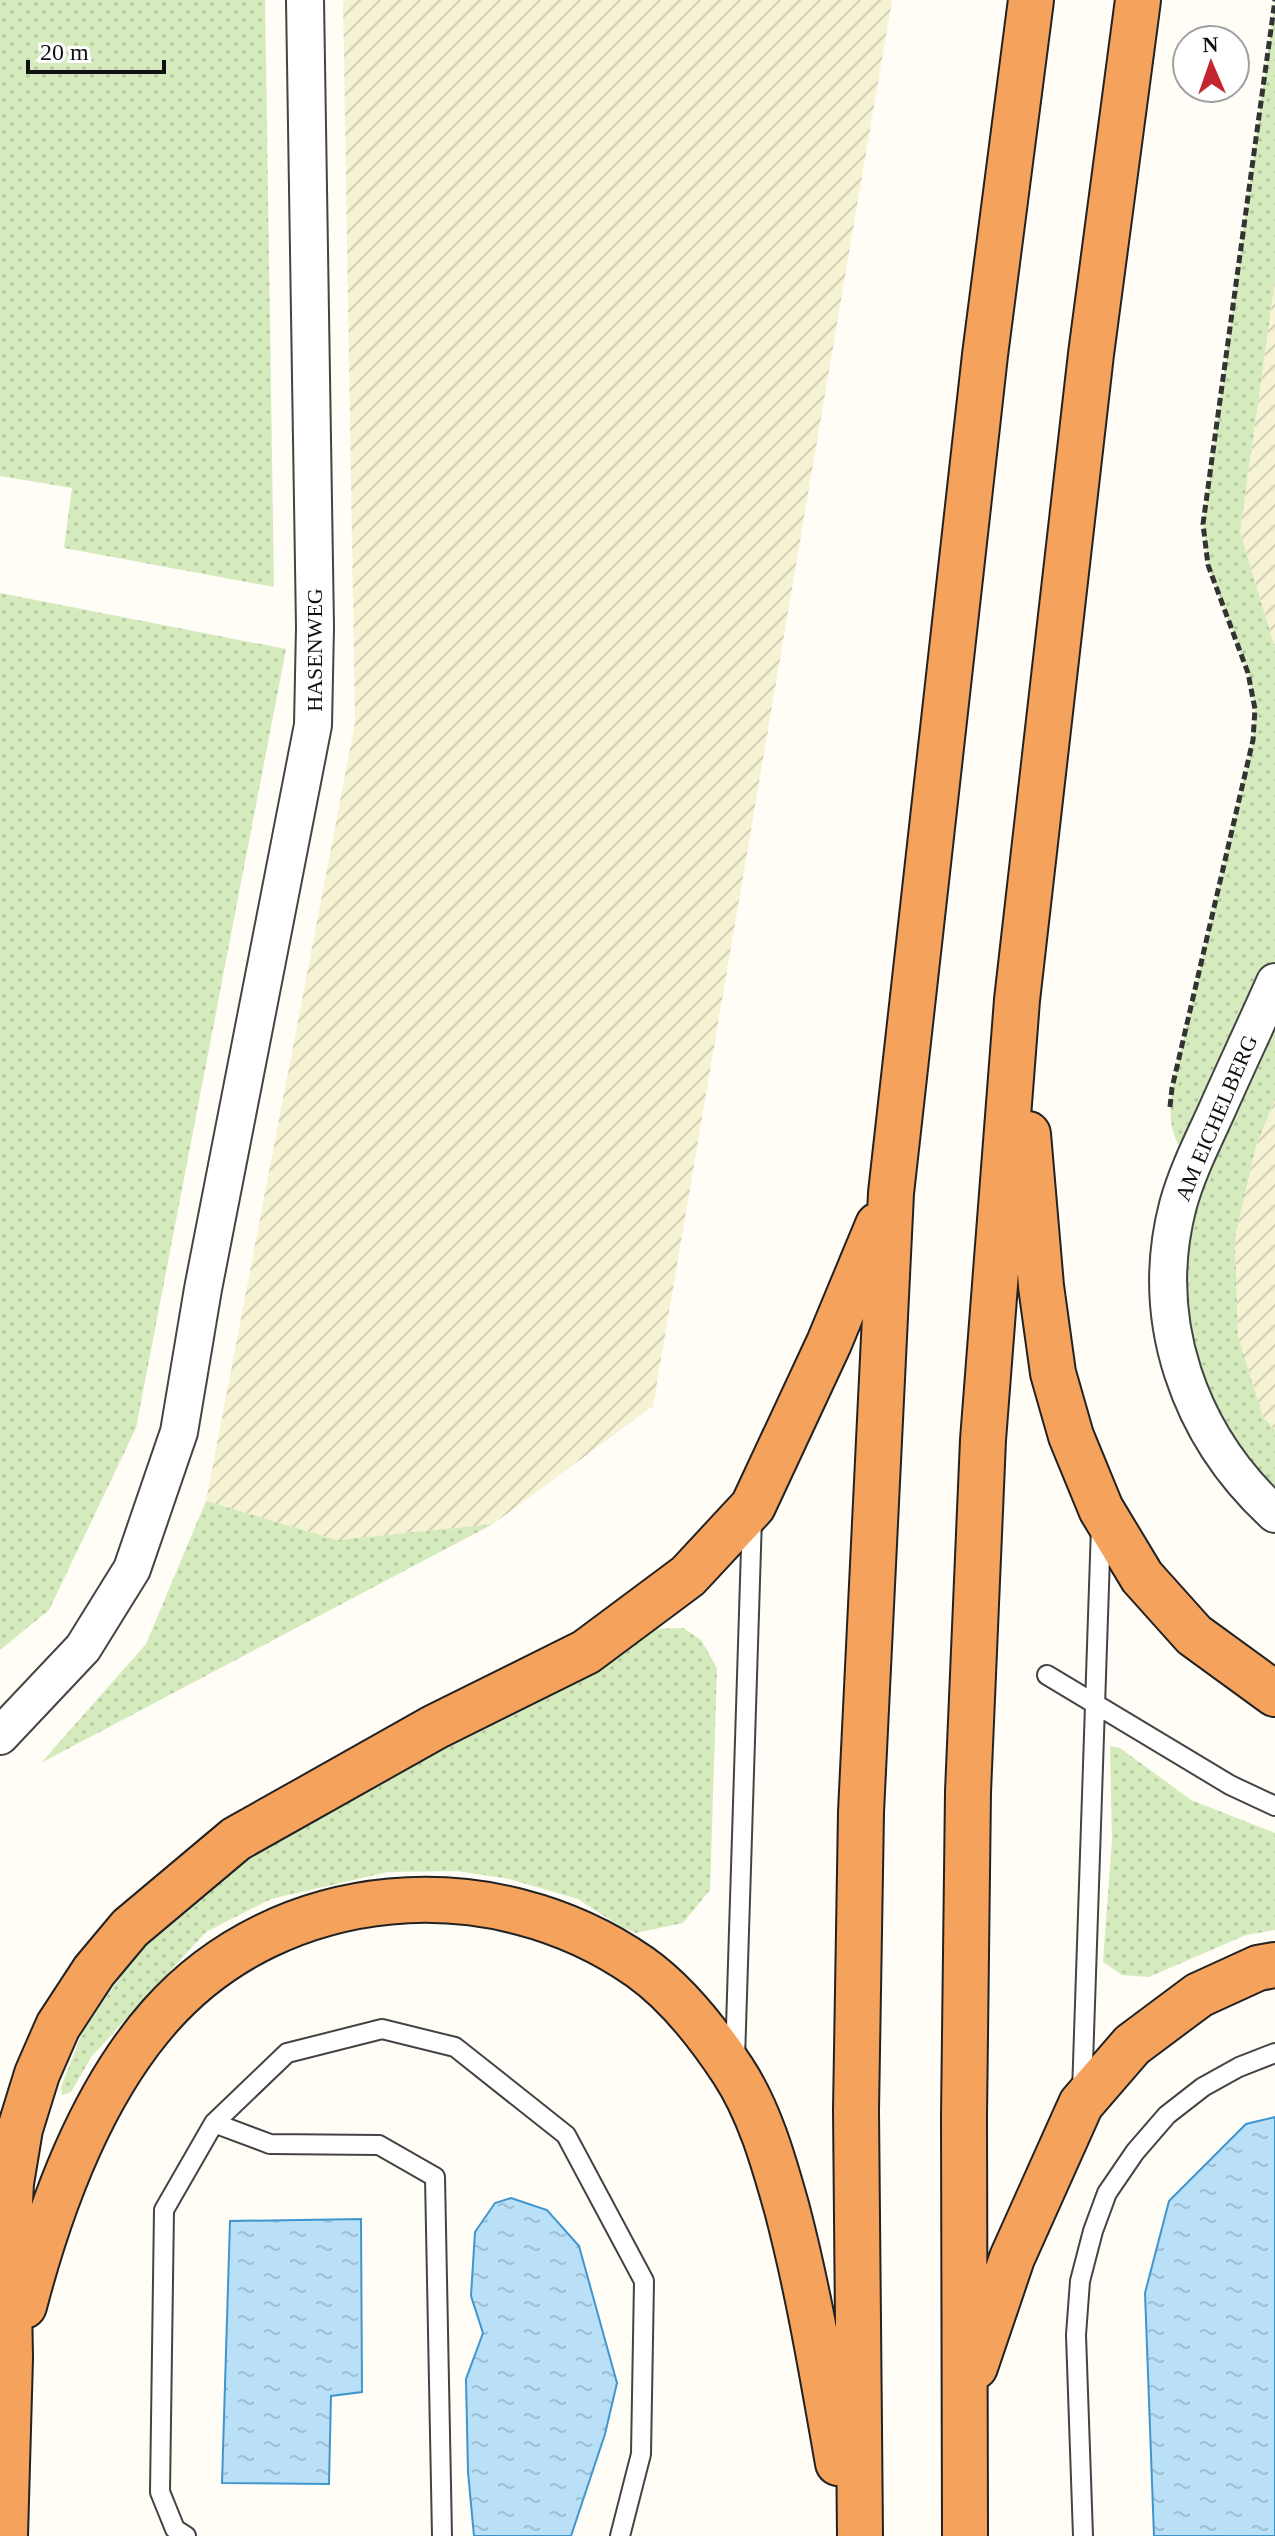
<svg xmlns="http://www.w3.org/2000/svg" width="1275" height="2536" font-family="'Times New Roman',serif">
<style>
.farmland{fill:url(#farmland-furrows)}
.grass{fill:url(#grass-dots)}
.water{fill:url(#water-ripples);stroke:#3f96cf;stroke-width:2}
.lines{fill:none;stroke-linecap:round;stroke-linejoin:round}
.lane-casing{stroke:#444;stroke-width:22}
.street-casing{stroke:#444;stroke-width:40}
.highway-casing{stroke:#222;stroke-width:48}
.path{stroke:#333;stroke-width:5;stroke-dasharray:8 4;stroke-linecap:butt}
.lane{stroke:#fff;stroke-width:18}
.street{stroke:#fff;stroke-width:36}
.highway{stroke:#f5a25d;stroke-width:44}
.labels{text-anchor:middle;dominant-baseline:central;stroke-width:8;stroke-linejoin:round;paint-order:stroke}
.street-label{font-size:22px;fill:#111;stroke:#fff}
</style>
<defs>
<pattern id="farmland-furrows" width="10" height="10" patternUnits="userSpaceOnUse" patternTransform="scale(2)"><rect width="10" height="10" fill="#f6f3d4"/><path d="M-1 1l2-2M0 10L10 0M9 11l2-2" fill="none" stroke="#d2cfb5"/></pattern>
<pattern id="grass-dots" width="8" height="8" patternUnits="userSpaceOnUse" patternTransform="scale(2)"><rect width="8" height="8" fill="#d5ebbd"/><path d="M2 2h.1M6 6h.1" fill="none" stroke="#b6c8a1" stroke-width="1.8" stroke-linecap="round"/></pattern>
<pattern id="water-ripples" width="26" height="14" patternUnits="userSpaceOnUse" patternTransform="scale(2)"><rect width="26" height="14" fill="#b9e0f7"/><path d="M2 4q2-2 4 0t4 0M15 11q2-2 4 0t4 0" fill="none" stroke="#9ebfd3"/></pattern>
</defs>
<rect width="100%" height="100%" fill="#fffdf5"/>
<path class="farmland" d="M343,0H892L653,1406L493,1524L337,1540L206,1501L355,723Z
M1275,281V648L1240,532Z
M1275,1100V1430L1263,1417L1238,1337L1235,1238L1256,1146Z"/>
<path class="grass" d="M0,0H265L274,587L64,548L72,488L0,476Z
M1275,0V281L1240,532L1275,648V1100L1256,1146L1235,1238L1238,1337L1263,1417L1275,1430V1514L1172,1336L1191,1166C1171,1135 1168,1124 1172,1088L1253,740L1255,709L1248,673L1208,565L1203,524Z
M0,593L286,649L136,1428L49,1610L0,1650Z
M206,1501L337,1540L493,1524L41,1763L146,1644Z
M683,1628L701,1640L717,1668L710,1890L683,1923L636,1933L621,1927L578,1899L509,1879L457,1871L388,1872L271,1899L206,1932L92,2056L71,2092L62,2095L61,2087L82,2033L144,1942L222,1876L333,1805L653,1629Z
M1110,1746L1120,1748L1191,1800L1275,1833V1930L1246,1935L1149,1977L1122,1975L1103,1962L1112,1840Z"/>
<path class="water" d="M1275,2117V2536H1154L1145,2293L1169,2201L1246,2124Z
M511,2198L547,2210L579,2246L617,2383L605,2434L571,2536H474L468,2472L466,2379L483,2333L471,2296L475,2232L495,2203Z
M361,2219L362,2392L331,2396L329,2484L222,2483L230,2221Z"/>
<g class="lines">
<g class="lane-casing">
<path id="lane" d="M1047,1675L1230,1785L1275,1806
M735,2059L752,1517
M1082,2093L1101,1527
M214,2123L270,2144L379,2145L435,2177L442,2536
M186,2536L175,2529L160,2492L164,2210L214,2123L287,2053L382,2029L455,2047L566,2135L644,2281L641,2454L620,2536
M1083,2536L1076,2335L1080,2281L1093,2231L1107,2193L1135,2152L1167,2115L1203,2087L1239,2067L1275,2053"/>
</g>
<g class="street-casing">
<path id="street" d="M1275,982C1256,1025 1236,1067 1217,1110C1203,1141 1187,1172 1178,1205C1148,1320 1189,1435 1275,1514
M0,1736L83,1648L132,1569L179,1432L203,1289L313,725L315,627L305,0"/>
</g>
<g class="highway-casing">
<path id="highway" d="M1028,1134L1041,1286L1053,1373L1071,1436L1101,1509L1142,1577L1194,1635L1275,1694
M24,2306C50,2206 91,2094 160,2016C281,1879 493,1864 640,1967C678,1994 708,2033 733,2071C760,2112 774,2163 787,2209C809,2293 823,2378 838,2463
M975,2367L1012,2258L1081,2104L1132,2045L1199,1995L1258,1968L1275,1965
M5,2536L10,2358L8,2241L11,2183L20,2129L37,2074L58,2026L94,1971L130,1928L236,1839L435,1727L586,1652L688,1576L753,1506L829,1343L878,1225
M860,2536L856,2110L861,1812L891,1193L985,355L1031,0
M965,2536L964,2116L968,1792L983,1440L1017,1000L1091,354L1138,0"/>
</g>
<path class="path" d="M1170,1107L1172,1088L1253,740L1255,709L1248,673L1208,565L1203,524L1275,0"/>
<use href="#lane" class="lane"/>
<use href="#street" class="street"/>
<use href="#highway" class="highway"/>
</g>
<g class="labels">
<g class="street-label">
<text transform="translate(314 650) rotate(-90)">HASENWEG</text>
<text transform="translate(1216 1118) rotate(-67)">AM EICHELBERG</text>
</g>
</g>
<g transform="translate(1211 64) rotate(358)"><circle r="38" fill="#ffffff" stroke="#a0a0a0" stroke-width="2"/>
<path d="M0-6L14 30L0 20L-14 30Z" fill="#c4262e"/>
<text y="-12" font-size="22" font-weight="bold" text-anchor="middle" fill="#111111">N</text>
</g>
<path d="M28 60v12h136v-12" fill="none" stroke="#111111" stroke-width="4"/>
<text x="40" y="60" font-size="24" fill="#111111" stroke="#ffffff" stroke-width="6" paint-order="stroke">20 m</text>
</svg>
